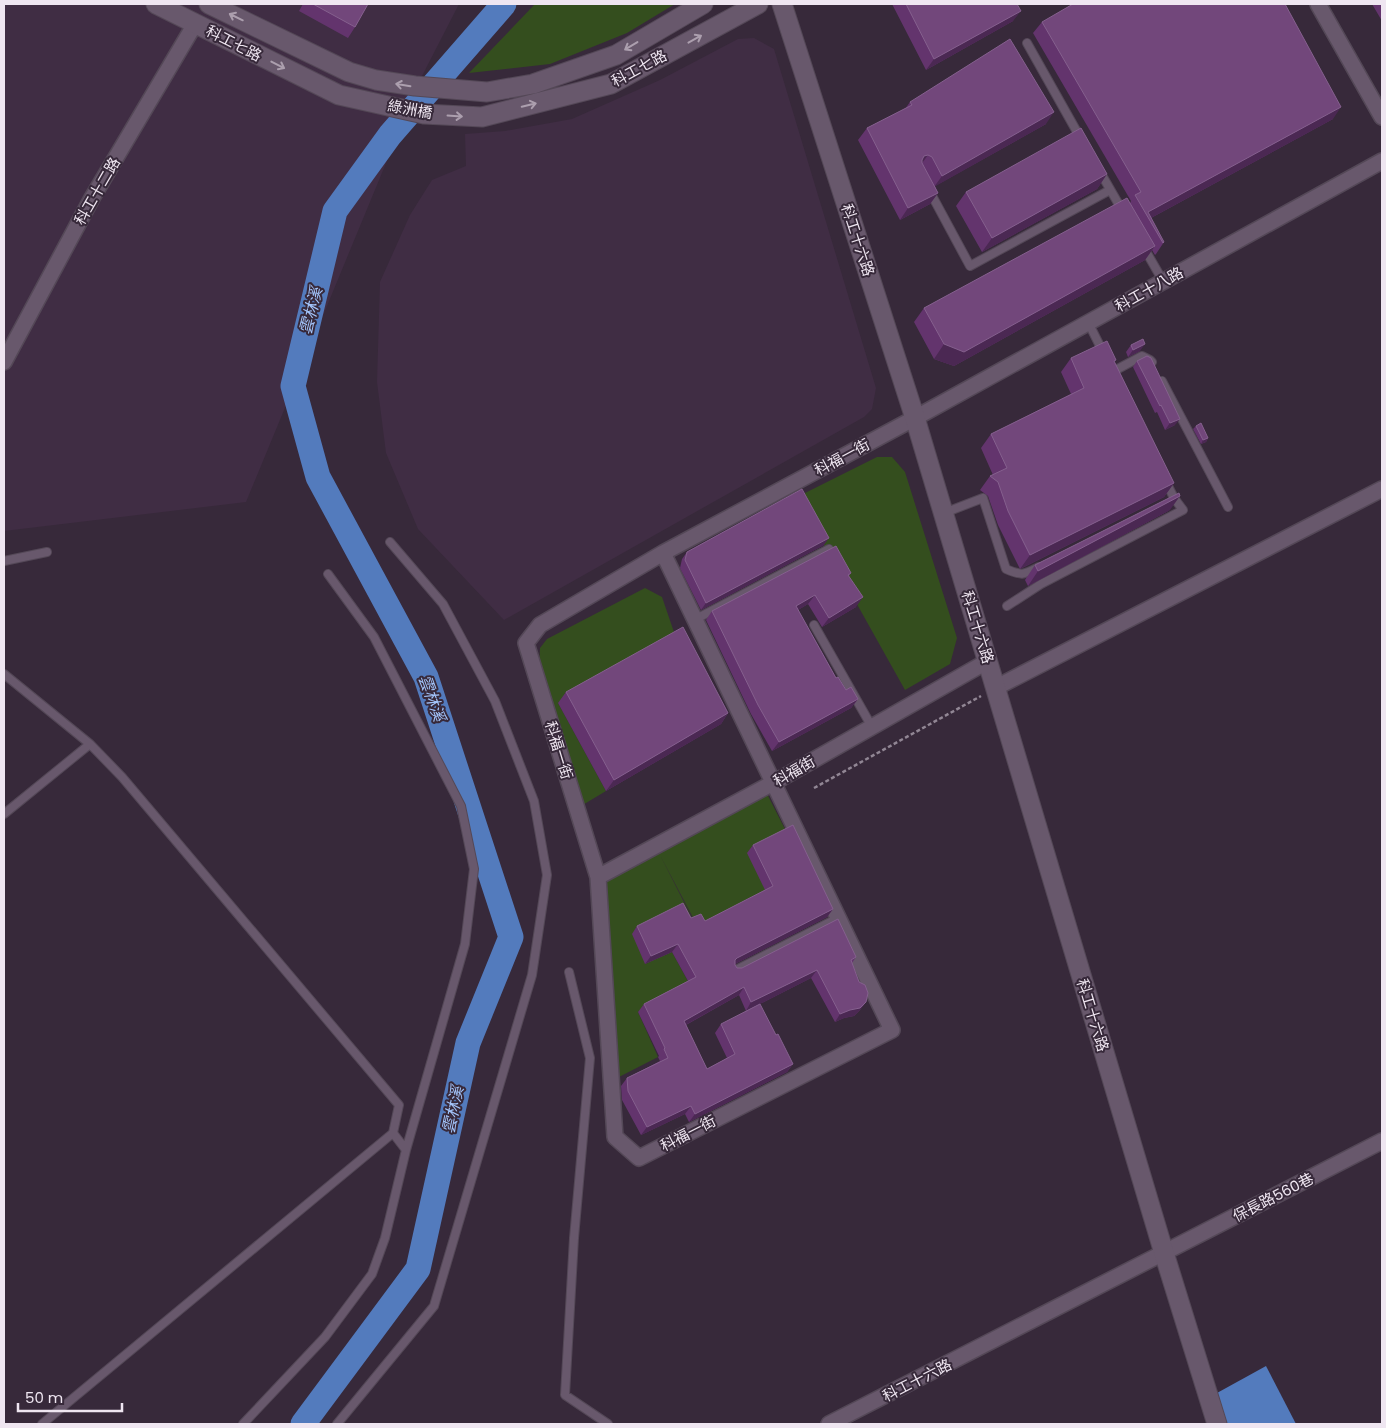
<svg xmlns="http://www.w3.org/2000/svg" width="1386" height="1428" font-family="Poppins,'Noto Sans TC',sans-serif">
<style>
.built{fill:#402d44}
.green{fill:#344e1e}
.water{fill:#537bbd}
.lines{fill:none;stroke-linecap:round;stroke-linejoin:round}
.river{stroke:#537bbd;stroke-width:25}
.service-casing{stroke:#544857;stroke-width:10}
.minor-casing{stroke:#544857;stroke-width:18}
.tertiary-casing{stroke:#544857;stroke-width:21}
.path{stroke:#918694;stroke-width:2.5;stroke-dasharray:4 2.5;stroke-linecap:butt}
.service{stroke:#68586c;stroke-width:8}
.minor{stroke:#68586c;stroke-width:15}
.tertiary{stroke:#68586c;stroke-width:19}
.wall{fill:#63346d}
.shaded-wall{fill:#4b2853}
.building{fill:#72477b;stroke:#85608e}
.oneway{stroke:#ac9fae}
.labels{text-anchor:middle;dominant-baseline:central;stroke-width:4;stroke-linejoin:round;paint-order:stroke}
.street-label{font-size:15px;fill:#efe6f1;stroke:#37293a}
.water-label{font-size:16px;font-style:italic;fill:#a3c4fa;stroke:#37293a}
</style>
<rect width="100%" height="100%" fill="#37293a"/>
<path class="built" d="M4,4H459L422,76L246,502L4,531Z
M754,38L774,49L876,388L872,409L864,417L504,620L418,529L386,453L377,382L380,282L410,215L432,180L466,166L465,134L505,131L572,119L660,80L738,39Z"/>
<path class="green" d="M535,4H675L627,33L550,64L469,73Z
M877,457H892L905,472L957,638L950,664L905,690L797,497Z
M645,588L662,597L676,638L558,703L606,791L581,806L539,674L540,648L547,639Z
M764,788L787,833L768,894L699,929L660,855L693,920L672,952L690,985L638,1012L658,1057L617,1078L598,877Z"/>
<path class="water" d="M1266,1366L1296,1424H1226L1217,1393Z"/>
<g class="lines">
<path class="river" d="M303,1424L418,1269L468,1043L511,937L426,677L318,477L293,386L335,211L390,135L504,4"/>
<g class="service-casing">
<path id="service" d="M1027,43L1081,139
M1099,170L1122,210
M929,190L970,266L1110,190
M1144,248L1163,281
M1088,322L1103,352
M1112,372L1142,356L1150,360L1152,362
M1162,381L1228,507
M944,513L983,498L1006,569C1022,576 1023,575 1039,567
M4,561L47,552
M328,574L374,637L461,806L474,869L465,944L406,1150
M1007,606L1041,584L1183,510L1174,498L1166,482
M694,620L829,549
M814,625L872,727
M4,674L90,744L122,777L399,1105L393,1133L406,1150L385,1238L372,1274L325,1337L243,1424
M4,814L90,744
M734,971L838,918
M569,972L590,1058L574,1238L565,1395L608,1424
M42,1424L393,1133
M337,1424L434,1306L532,975L547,875L534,801L495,701L443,604L390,542"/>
</g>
<g class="minor-casing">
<path id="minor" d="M1318,4L1382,117
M4,362L92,198L195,24
M663,553L892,1030L639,1158L615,1137L598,877L526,643L540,625L663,553L915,418L1382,161
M995,688L1382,489
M598,877L773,783L988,661
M829,1424L1382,1141"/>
</g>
<g class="tertiary-casing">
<path id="tertiary" d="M156,4L339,95L424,114L482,117L611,84L758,4
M209,4L349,72L376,80L415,86L487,92L533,84L616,55L703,4
M782,4L915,418L1164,1253L1217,1424"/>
</g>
<path class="path" d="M814,788L981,696"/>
<use href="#service" class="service"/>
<use href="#minor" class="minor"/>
<use href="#tertiary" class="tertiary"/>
</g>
<path class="wall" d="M303,4H368L355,27L348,38L299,11Z
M892,4H1017L1013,21L926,70Z
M1372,4H1382V21Z
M1042,22L1333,119L1151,218L1164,242L1156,254L1155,255L1152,250L1145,260L954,366L934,359L914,322L924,308L1130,203L1131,201L1033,33Z
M910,102L1046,124L935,186L938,193L930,204L900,220L858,140L867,128L905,109Z
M1107,174L1097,189L982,252L956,206L966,192Z
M1131,345L1140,351L1128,357L1126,352Z
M1071,358L1114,363L1174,483L1164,497L1020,569L998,525L988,496L980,490L990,476L993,475L981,448L991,434L1071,394L1061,372Z
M1137,361L1175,425L1165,430L1157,412L1155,413L1133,367Z
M1196,426L1208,438L1206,442L1201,444L1193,429Z
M1170,510L1028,586L1025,580L1035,565Z
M824,545L701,610L680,568L682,559L687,552Z
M851,573L849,576L856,607L822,627L808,604L798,610L836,678L846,690L858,699L851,708L772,751L751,714L706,620L712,611Z
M566,692L728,713L721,724L606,791L558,703Z
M753,845L833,909L827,917L735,964L737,968H742L856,957L852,963L866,1002L860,1010L854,1016L844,1018L835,1022L811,978L746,1011L739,995L686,1025L707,1069L727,1058L715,1033L721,1024L776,1035L793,1064L787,1072L689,1122L685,1114L641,1135L622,1100L621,1086L627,1078L660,1061L658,1057L659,1056L638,1012L644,1004L688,981L672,952L645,964L632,934L637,926L691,918L705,921L765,890L747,853Z"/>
<path class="shaded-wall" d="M1021,11L1013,21L926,70L934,59Z
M1341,107L1333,119L1149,219L1148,212Z
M1054,112L1046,124L934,187L942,176Z
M928,155L920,166L916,167L924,156Z
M1107,174L1097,189L982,252L992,238Z
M938,193L930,204L900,220L908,208Z
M1155,246L1145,260L954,366L934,359L944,344Z
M1145,344L1140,351L1128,357L1133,350Z
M1180,419L1175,425L1165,430L1170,423Z
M1208,438L1206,442L1201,444L1203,440Z
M1174,483L1164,497L1020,569L1030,555Z
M1180,496L1170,510L1028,586L1038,571Z
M829,538L824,545L701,610L706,603Z
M815,595L808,604L790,615L796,606Z
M863,597L856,607L822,627L829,618Z
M858,699L851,708L772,751L779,742Z
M728,713L721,724L606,791L614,780Z
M833,909L827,917L731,966L737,958Z
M678,944L672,952L645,964L651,956Z
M817,970L811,978L746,1011L751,1002Z
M744,987L739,995L678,1029L684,1021Z
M866,1002L860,1010L854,1016L844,1018L835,1022L840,1014Z
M793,1064L787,1072L689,1122L695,1114Z
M691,1106L685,1114L641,1135L647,1127Z"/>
<path class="building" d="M313,4H368L355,27Z
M906,4H1017L1021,11L934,59Z
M1073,4H1285L1341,107L1148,212L1164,242L1163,243L1135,195L1141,192L1042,22Z
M1010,39L1054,112L942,176L932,157L928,155L924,156L922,160V163L938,193L908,208L867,128L912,105L910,102Z
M1081,128L1107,174L992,238L966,192Z
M1127,198L1155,246L964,352L944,344L924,308Z
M1143,339L1145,344L1133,350L1131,345Z
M1107,341L1116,360L1114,361L1174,483L1030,555L1008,511L998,482L990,476L1007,468L991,434L1084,388L1071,358Z
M1147,356L1151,358L1180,419L1170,423L1161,405L1160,406L1137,361Z
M1201,423L1208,438L1203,440L1196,426Z
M802,489L829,538L706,603L685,560L687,552Z
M1179,493L1180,496L1038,571L1035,565Z
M836,546L851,573L848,575L863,597L829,618L815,595L796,606L836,678L838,677L846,690L851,687L858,699L779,742L758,705L712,611Z
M683,627L728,713L614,780L566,692Z
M793,825L833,909L737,958L735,960V965L737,968H742L838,919L856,957L851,960L859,982L865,985L868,993L866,1002L860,1008L850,1010L840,1014L817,970L751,1002L744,987L684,1021L707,1069L735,1054L721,1024L760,1004L776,1035L778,1034L793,1064L695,1114L691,1106L647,1127L628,1091L627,1078L668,1058L664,1049L665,1048L644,1004L696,977L678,944L651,956L637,926L683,903L691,918L701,914L705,921L773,886L753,845Z"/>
<defs><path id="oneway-shaft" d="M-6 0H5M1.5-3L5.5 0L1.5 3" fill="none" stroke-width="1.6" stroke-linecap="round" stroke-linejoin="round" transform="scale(1.25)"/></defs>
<g class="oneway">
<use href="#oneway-shaft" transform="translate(236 17) rotate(-154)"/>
<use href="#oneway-shaft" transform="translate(695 39) rotate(-29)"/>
<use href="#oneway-shaft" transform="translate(631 46) rotate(149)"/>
<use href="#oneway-shaft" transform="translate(278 65) rotate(27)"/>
<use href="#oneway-shaft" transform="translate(403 85) rotate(-171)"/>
<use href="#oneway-shaft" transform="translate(529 105) rotate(-14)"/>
<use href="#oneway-shaft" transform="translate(455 116) rotate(4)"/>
</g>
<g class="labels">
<g class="street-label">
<text transform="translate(234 43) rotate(27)">科工七路</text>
<text transform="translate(639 68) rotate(-28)">科工七路</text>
<text transform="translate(410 109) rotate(10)">綠洲橋</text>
<text transform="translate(97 191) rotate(-60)">科工十二路</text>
<text transform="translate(858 240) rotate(72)">科工十六路</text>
<text transform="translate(1149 289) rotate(-29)">科工十八路</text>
<text transform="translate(842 457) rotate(-28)">科福一街</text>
<text transform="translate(978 627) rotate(73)">科工十六路</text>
<text transform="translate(559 750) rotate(73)">科福一街</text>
<text transform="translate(794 771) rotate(-30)">科福街</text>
<text transform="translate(1093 1015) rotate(73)">科工十六路</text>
<text transform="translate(688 1133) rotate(-27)">科福一街</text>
<text transform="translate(1273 1197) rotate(-27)">保長路560巷</text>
<text transform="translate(917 1380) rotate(-27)">科工十六路</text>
</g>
<g class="water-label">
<text transform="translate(311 311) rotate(-76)">雲林溪</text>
<text transform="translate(432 698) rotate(70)">雲林溪</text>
<text transform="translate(453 1110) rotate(-78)">雲林溪</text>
</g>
</g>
<rect width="1386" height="1428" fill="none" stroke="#efe6f1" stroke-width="10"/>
<path d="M18 1403v8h104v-8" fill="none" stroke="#efe6f1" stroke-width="2.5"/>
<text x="25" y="1403" font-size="15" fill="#efe6f1" stroke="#37293a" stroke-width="4" paint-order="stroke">50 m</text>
</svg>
